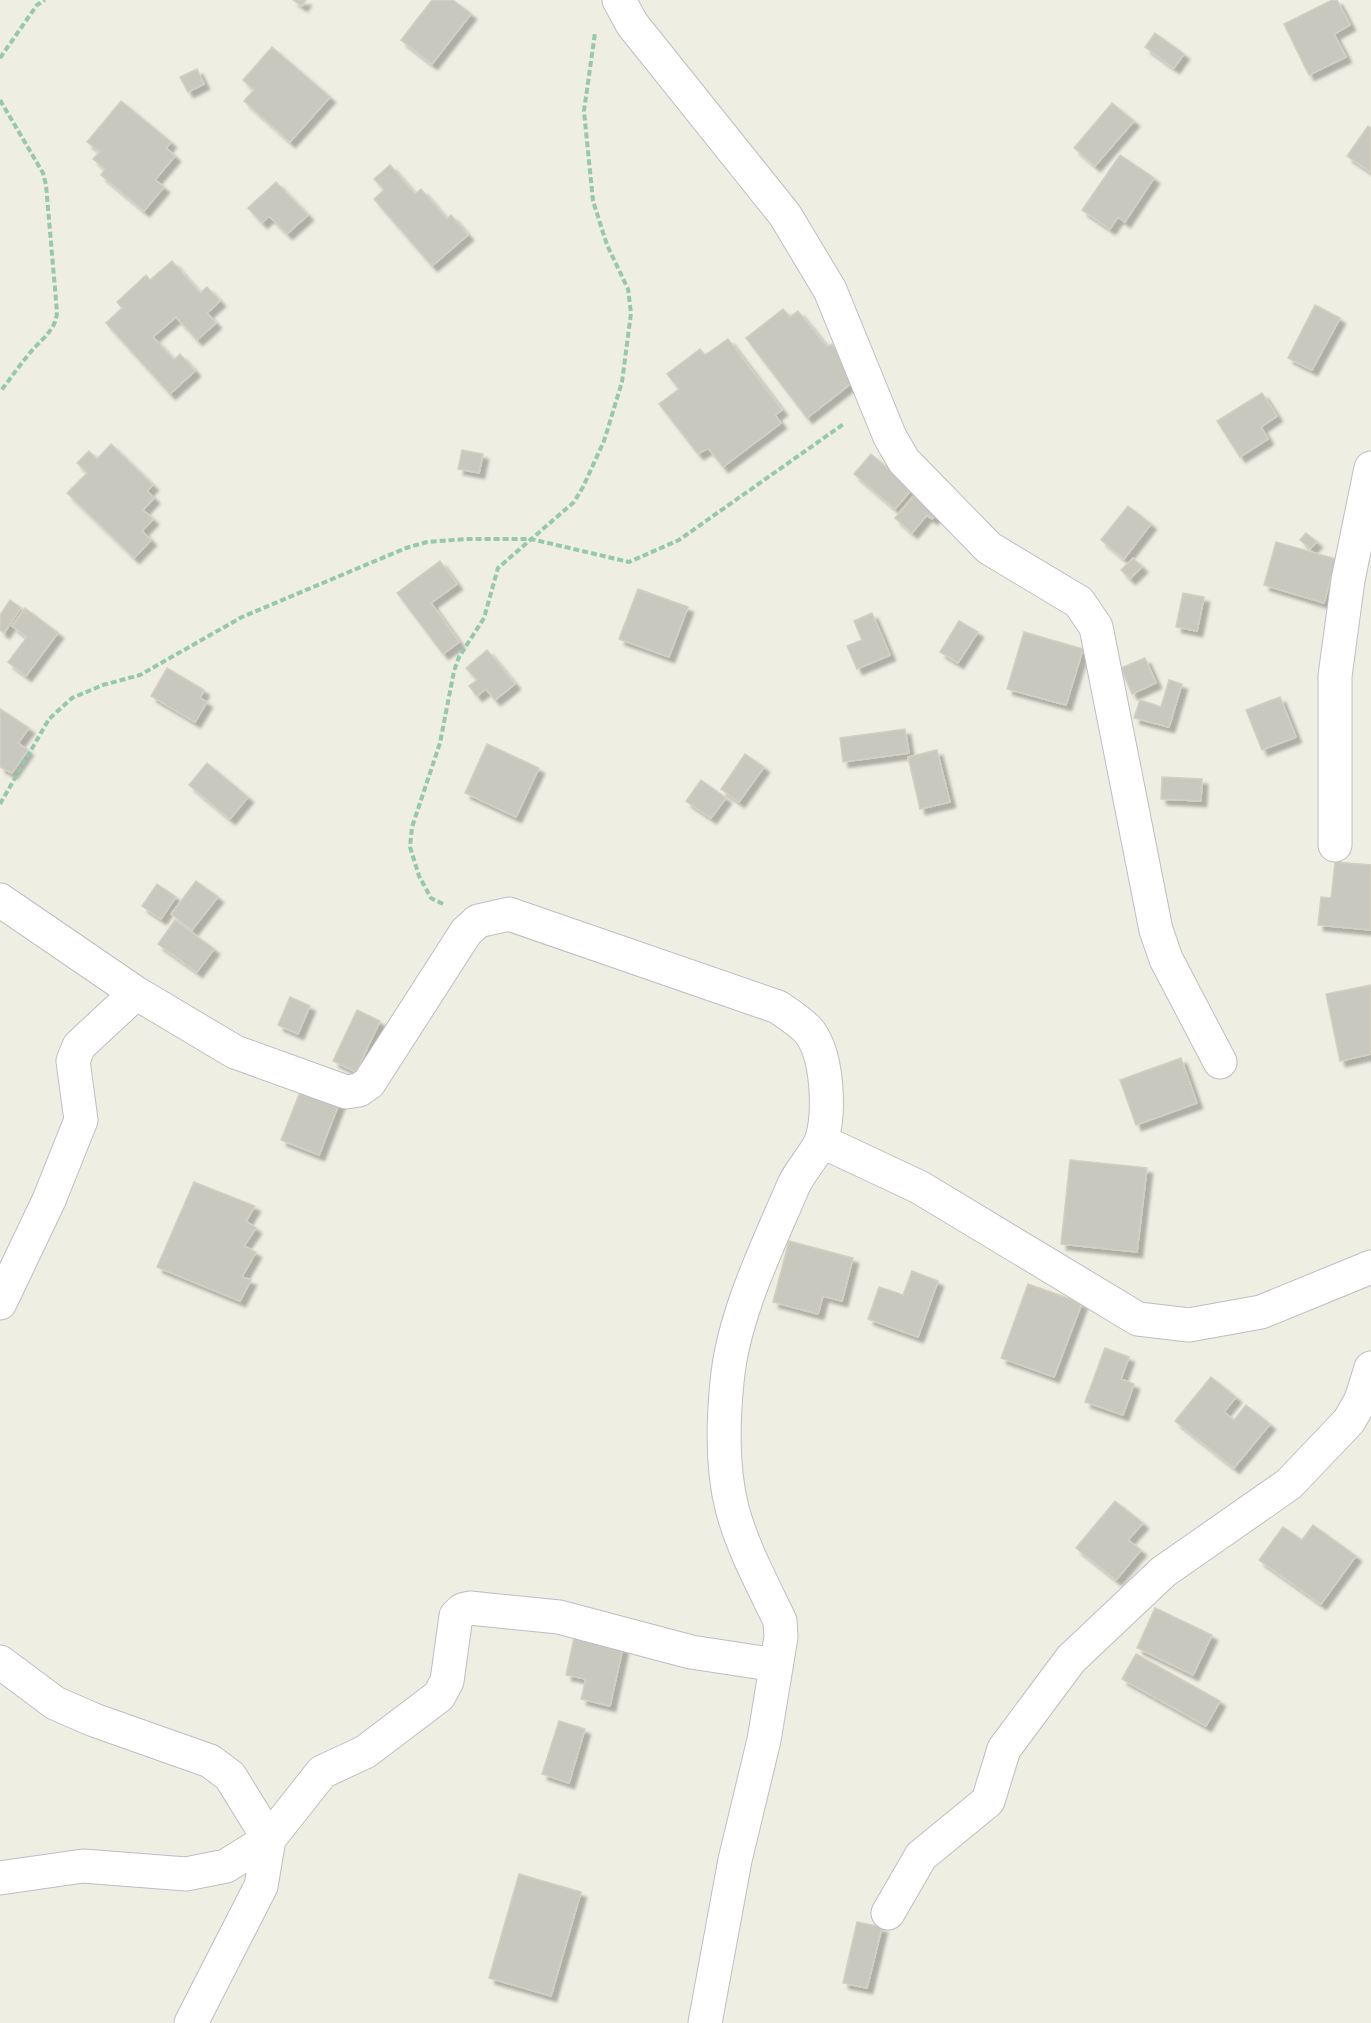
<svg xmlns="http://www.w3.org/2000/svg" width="1371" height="2023" font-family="Mulish,sans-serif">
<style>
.building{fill:#c9c8bf;stroke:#d3d0c0;stroke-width:1.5;filter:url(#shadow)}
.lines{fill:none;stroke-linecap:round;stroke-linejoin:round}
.street-casing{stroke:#bcbec4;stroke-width:35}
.path{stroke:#96c8ad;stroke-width:4;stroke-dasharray:6 3;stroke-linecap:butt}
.street{stroke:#fff;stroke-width:33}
</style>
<defs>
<filter id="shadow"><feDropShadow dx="5.5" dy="5.5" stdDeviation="1.5" flood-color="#0004"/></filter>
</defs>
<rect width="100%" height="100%" fill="#eeeee2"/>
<path class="building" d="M293,0H306L302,6Z
M432,0H453L471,14L432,64L401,40Z
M1332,0H1337L1350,25L1334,34L1346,57L1309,75L1284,24Z
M1155,33L1184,54L1174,68L1145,47Z
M272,47L330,97L290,142L244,101L254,90L243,80Z
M197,69L204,84L188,92L180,77Z
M121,101L171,142L166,148L175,156L155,180L164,187L144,211L101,175L105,169L93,159L100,152L87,142Z
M1112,103L1134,121L1095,166L1074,148Z
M1368,126L1371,128V172L1347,156Z
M1120,155L1154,178L1125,222L1118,217L1110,229L1082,210Z
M390,165L415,194L421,189L447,219L451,215L468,235L432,266L374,199L384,190L374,179Z
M276,182L308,215L287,234L269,216L262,223L248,208Z
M172,261L200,293L207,287L220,301L207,313L216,323L197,340L176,317L153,337L174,360L180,354L195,371L170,394L106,323L122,308L117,302L146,275L150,280Z
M1315,305L1340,318L1312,370L1288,358Z
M783,309L790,317L798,311L827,347L832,344L858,378L807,418L746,338Z
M728,339L782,410L775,415L781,423L723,467L708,448L698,454L659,404L679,389L667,374L700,349L705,355Z
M1262,393L1277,416L1261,427L1268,439L1240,457L1217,421Z
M111,444L153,485L147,491L154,498L143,510L153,519L142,531L151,540L134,558L67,493L87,473L77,463L89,451L97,459Z
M462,450L483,454L479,473L458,469Z
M871,454L912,489L895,509L854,474Z
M920,488L943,507L932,519L927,515L912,533L895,518Z
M1128,506L1151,524L1124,559L1101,540Z
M1306,533L1317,542L1310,549L1300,540Z
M1276,542L1336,559L1324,603L1264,585Z
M1133,558L1142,567L1130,579L1121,570Z
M440,561L457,584L431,603L459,642L443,654L397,593Z
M638,589L688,607L669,657L619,639Z
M1183,593L1204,597L1197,631L1176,627Z
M10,600L21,608L4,633L0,630V615Z
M25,608L58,633L26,676L8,662L27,637L12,626Z
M872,613L890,655L857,669L847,646L862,640L854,621Z
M959,621L978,632L958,663L940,652Z
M1024,632L1083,649L1066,705L1007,689Z
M487,650L515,684L495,700L486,689L477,696L469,686L477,680L466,668Z
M1145,658L1156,683L1132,694L1121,668Z
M167,668L204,690L200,698L207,702L195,722L151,696Z
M1169,680L1182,684L1169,727L1134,718L1140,700L1161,707Z
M1280,697L1296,737L1262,750L1246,710Z
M0,709L29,728L18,743L28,750L12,773L0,767Z
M905,729L909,753L843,762L840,738Z
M487,744L539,768L516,817L465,793Z
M937,750L950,802L920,809L908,757Z
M745,754L764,767L739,802L721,789Z
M207,763L248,797L230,819L189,785Z
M1162,777L1202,779L1201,801L1161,799Z
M701,780L726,798L711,818L686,801Z
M1335,862L1371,865V930L1318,925L1321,897L1331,898Z
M196,881L218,897L192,930L171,914Z
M157,884L176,897L161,919L142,906Z
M175,920L214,949L197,972L158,944Z
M1371,985V1054L1340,1061L1326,994Z
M290,997L310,1006L298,1034L278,1025Z
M357,1010L380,1021L356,1072L333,1061Z
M1181,1058L1197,1103L1136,1125L1120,1080Z
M304,1082L342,1096L319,1155L281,1140Z
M1070,1160L1147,1168L1137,1252L1061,1244Z
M194,1182L255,1206L246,1221L256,1228L244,1246L256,1252L242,1277L251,1280L240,1301L157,1267Z
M789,1241L853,1258L842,1301L823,1296L818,1314L773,1302Z
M912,1271L938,1281L918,1337L868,1319L879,1287L903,1295Z
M1028,1284L1082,1303L1054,1377L1001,1358Z
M1105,1348L1129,1357L1121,1379L1134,1384L1123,1415L1085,1402Z
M1211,1377L1236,1397L1224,1412L1234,1420L1246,1405L1270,1424L1234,1468L1175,1421Z
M1115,1501L1143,1523L1128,1540L1141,1550L1116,1580L1076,1548Z
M1313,1525L1356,1556L1321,1604L1259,1560L1283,1527L1302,1540Z
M1155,1608L1212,1635L1193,1675L1137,1648Z
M574,1638L623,1647L610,1706L581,1699L586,1679L566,1675Z
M1136,1654L1220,1701L1206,1726L1122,1679Z
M559,1721L585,1729L569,1783L542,1774Z
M519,1874L581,1892L551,1996L489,1978Z
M857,1922L882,1927L867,1988L843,1983Z"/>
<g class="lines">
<g class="street-casing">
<path id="street" d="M619,0L632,24L785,215L830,290L890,437L904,461L989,548L1079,602L1096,627L1156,930L1166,959L1220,1062
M1335,845V676L1348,580L1371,468
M0,900L136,993L235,1052L346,1092L359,1090L369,1083L466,932L478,921L509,914L778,1007C788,1014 799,1021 807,1029C828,1052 830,1110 822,1139C817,1154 798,1172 792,1189C766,1250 733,1316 727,1382C723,1422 722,1469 732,1508C742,1547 763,1585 780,1621L781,1637L764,1740L735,1860L705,2023
M821,1141L919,1187L1138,1319L1189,1325L1261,1312L1371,1267
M0,1303L49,1200L81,1120L73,1061L79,1046L136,993
M0,1662L55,1703L94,1720L210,1761L230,1776L269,1839L261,1886L191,2023
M0,1878L83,1866L186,1874L226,1866L269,1839L322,1772L365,1752L439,1696L447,1681L456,1616L462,1610L470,1608L559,1617L691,1652L776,1665
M888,1913L921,1856L988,1801L1004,1749L1071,1659L1163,1572L1289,1484L1349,1421L1361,1400L1371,1368"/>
</g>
<path class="path" d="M0,58L37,5L45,0
M0,100L43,173L46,185L57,312C56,331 40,340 29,354C19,366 10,379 0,392
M0,804L49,719L72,698L103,685L140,675L242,617L406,548L427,542L466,539H531L629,562L679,540L845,423
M443,904L431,898L419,876L410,847L412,827L440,743L454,671L459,657L484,618L498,568L574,502L583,487L604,441L622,382L631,313L628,289L607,245L593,201L584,111L595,33"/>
<use href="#street" class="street"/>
</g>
</svg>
